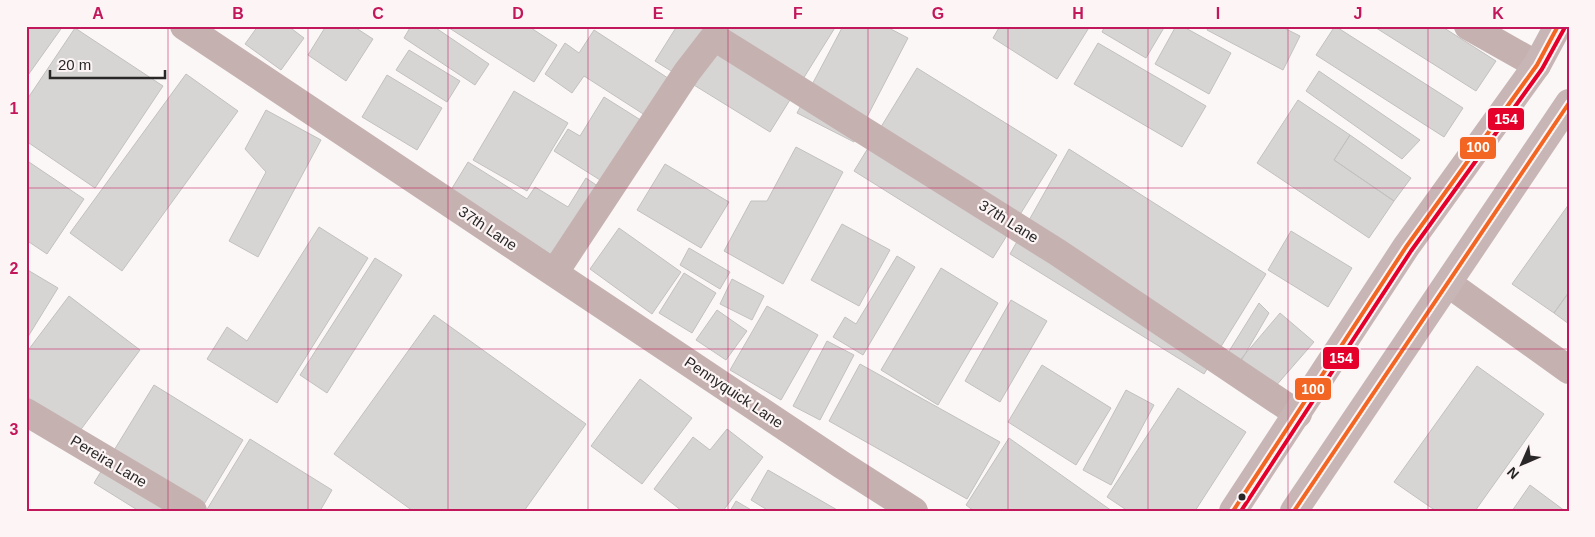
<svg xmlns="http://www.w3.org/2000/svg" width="1595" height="537" font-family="Helvetica,sans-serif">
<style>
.building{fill:#d7d4d4;stroke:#c3c0c0}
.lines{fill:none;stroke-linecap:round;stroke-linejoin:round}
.street{stroke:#c5b2b0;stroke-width:28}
.highway{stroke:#c8b6b6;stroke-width:28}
.bus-1-casing{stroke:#fdf5f5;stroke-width:8}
.bus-2-casing{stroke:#fdf5f5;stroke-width:8}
.bus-1{stroke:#f26522;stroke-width:4}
.bus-2{stroke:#e4002b;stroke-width:4}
.grid{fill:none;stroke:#c2185b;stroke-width:1;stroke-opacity:0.55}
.bus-dot{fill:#292727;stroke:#fdf5f5;stroke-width:2}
.labels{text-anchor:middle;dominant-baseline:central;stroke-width:4.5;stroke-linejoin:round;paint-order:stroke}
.street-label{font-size:15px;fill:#292727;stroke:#fdf5f5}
.line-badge{stroke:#fdf5f5;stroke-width:2}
.badge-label{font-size:14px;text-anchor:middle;font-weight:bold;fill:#fff}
.neatline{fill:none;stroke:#c2185b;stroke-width:2}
.grid-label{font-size:16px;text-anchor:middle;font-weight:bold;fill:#c2185b}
</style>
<rect width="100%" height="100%" fill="#fbf7f7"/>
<path class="building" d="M26,26H63L26,78Z
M258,26H288L304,38L281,70L245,44Z
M326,26H353L373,39L346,81L308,55Z
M411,26H433L489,64L475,85L404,38Z
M446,26H528L557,45L534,82Z
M677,26H836L770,132L655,61Z
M843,26H885L908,38L854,142L797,113Z
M1000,26H1090L1057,79L993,38Z
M1105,26H1165L1146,58L1102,32Z
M1176,26H1182L1231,53L1209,94L1155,64Z
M1209,26H1280L1300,36L1283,70L1207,30Z
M1335,26L1463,108L1444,137L1316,55Z
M1373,26H1441L1496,61L1476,91Z
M75,28L163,86L95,188L26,141V101Z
M594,30L674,82L651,119L584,76L572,93L545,74L565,43L579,53Z
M1098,43L1206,106L1182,147L1074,84Z
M409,50L460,81L447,102L396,70Z
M917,68L1057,155L993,258L854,171Z
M1319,71L1420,140L1402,159L1306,91Z
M186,74L238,111L122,271L70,233Z
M387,75L442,108L417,150L362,117Z
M514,91L568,123L527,191L473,160Z
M604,97L647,124L608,185L554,151L568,129L580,136Z
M1298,100L1350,135L1334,160L1394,201L1369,238L1257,163Z
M266,110L321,140L258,257L229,241L266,172L245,149Z
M1350,135L1411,178L1394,201L1334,160Z
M796,147L843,172L783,284L724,251L751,201H767Z
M1069,149L1266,274L1204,374L1010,254Z
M26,160L84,199L47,254L26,240Z
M468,162L527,199L535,187L568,207L586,178L602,189L558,259L451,190Z
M665,164L729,202L701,248L637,210Z
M1569,204V292L1554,313L1512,284Z
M842,224L890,250L859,306L811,280Z
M319,227L368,258L277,403L207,359L227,327L247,341Z
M619,228L681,272L652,314L590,269Z
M1291,231L1352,268L1328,307L1268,270Z
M689,248L730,272L720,289L680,265Z
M897,256L915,267L863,355L833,337L845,317L856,324Z
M375,258L402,275L327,393L300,375Z
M941,268L998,303L938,405L881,370Z
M26,269L58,288L26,340Z
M684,273L716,293L692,333L659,313Z
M732,279L764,296L752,320L720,304Z
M1569,292V324L1554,313Z
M69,296L140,350L76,436L26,399V353Z
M1011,300L1047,321L1000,402L965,381Z
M1259,303L1269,313L1238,366L1226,356Z
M767,306L818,335L781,400L730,370Z
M717,310L747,331L726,360L696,340Z
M1280,313L1314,342L1274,388L1241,359Z
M434,315L586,424L524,511H413L334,454Z
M827,341L854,355L820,420L793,406Z
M860,364L1000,442L967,499L829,421Z
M1042,365L1111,408L1076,465L1008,422Z
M1477,366L1544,414L1475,511H1436L1394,482Z
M640,379L692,418L642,484L591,446Z
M154,385L243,440L200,511H139L94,483Z
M1178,388L1246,432L1195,511H1128L1107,497Z
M1126,390L1154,405L1111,485L1083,470Z
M727,429L763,457L723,511H682L654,489L693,437L710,450Z
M1009,438L1112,511H974L966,505Z
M250,439L332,490L320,511H206Z
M768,470L839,511H769L751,500Z
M1530,485L1565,511H1512Z
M736,501L753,511H730Z"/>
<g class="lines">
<path class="street" d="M184,26L842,465L914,511
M1468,26L1537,65
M555,272L687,72L714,37L1057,252L1298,414
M1449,284L1569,370
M26,412L193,511"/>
<path class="highway" d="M1233,511L1406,247L1537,65L1558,26
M1294,511L1569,103"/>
<g class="bus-1-casing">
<path id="bus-1" d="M1233,511L1406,247L1537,65L1558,26
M1294,511L1569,103"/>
</g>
<g class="bus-2-casing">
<path id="bus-2" d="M1241,511L1411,251L1542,69L1564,29"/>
</g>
<use href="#bus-1" class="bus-1"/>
<use href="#bus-2" class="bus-2"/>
</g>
<path class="grid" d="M168,26V511M308,26V511M448,26V511M588,26V511M728,26V511M868,26V511M1008,26V511M1148,26V511M1288,26V511M1428,26V511M26,188H1569M26,349H1569"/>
<circle class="bus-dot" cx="1242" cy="497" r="4.5"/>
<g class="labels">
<g class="street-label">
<text transform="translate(1009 221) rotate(32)">37th Lane</text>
<text transform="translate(488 228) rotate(34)">37th Lane</text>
<text transform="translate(734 392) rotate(34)">Pennyquick Lane</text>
<text transform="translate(109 461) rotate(31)">Pereira Lane</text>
</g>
</g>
<g class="line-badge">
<rect x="1487" y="107" width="38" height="24" rx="5" fill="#e4002b"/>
<rect x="1459" y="136" width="38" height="24" rx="5" fill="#f26522"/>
<rect x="1322" y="346" width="38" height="24" rx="5" fill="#e4002b"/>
<rect x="1294" y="377" width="38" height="24" rx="5" fill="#f26522"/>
</g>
<g class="badge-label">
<text x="1506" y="124">154</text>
<text x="1478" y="152">100</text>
<text x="1341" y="363">154</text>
<text x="1313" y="394">100</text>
</g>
<rect width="1595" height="537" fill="none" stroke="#fdf5f5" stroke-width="55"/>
<g transform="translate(1522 464) rotate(225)" stroke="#fdf5f5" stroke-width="4" paint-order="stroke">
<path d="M0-4L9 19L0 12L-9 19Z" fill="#292727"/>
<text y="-8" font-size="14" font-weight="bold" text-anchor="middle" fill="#292727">N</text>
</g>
<path d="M50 70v8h115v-8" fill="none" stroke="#292727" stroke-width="2.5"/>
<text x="58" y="70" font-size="15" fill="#292727" stroke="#fdf5f5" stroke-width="4" paint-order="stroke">20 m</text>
<rect x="28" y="28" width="1540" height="482" class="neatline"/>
<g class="grid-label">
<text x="98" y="19">A</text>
<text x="238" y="19">B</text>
<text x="378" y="19">C</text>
<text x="518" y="19">D</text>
<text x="658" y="19">E</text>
<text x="798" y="19">F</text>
<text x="938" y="19">G</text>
<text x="1078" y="19">H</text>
<text x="1218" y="19">I</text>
<text x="1358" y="19">J</text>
<text x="1498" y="19">K</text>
<text x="14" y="114">1</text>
<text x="14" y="274">2</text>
<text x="14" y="435">3</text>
</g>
</svg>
